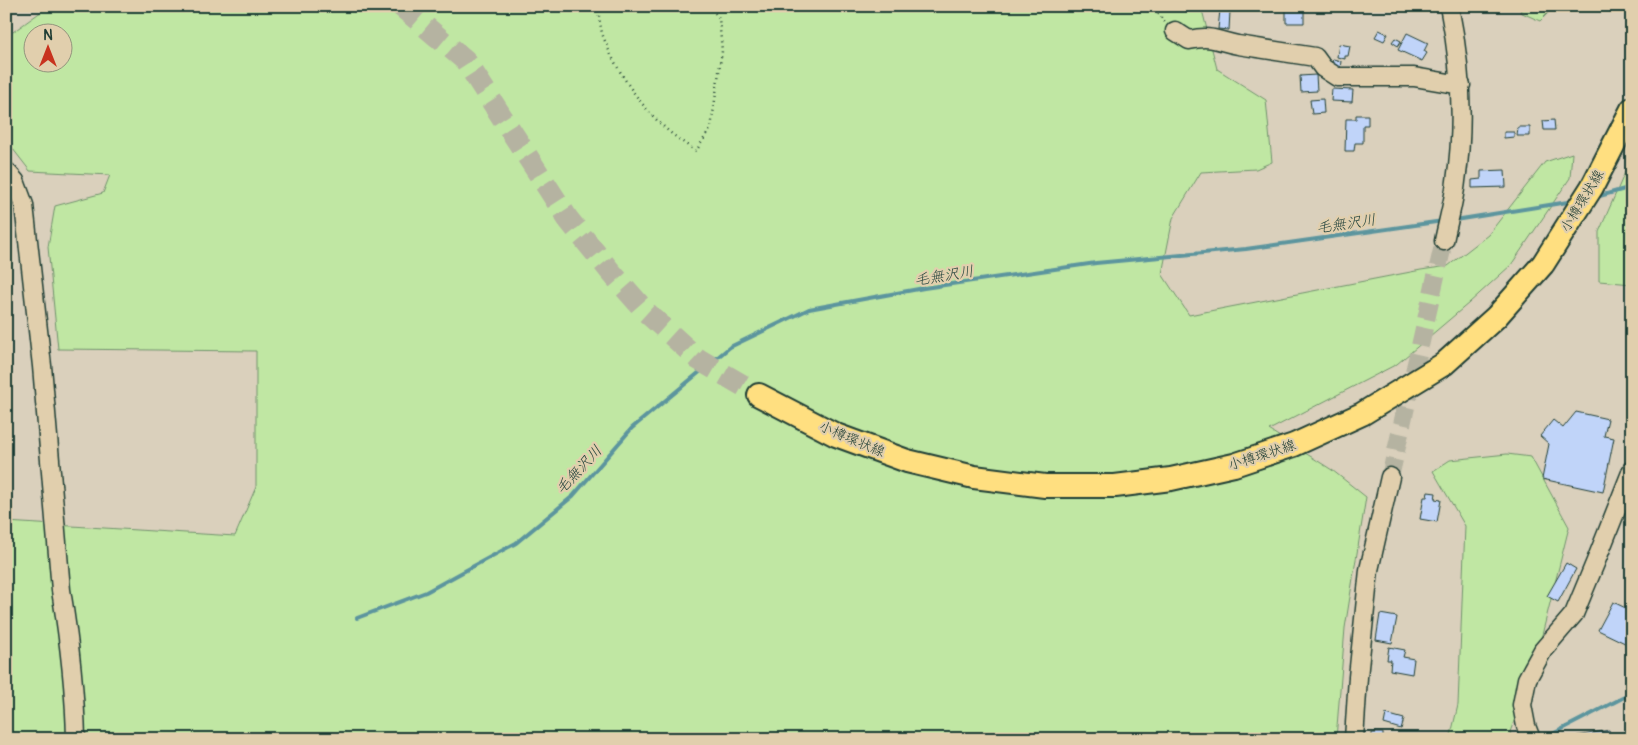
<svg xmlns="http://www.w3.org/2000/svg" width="1638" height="745" font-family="Pangolin,'Klee One',sans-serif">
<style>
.green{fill:#c0e7a3;stroke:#70926c;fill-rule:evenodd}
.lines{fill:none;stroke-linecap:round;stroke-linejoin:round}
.stream{stroke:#5c959e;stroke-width:4}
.building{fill:#c0d4f9;stroke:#1f3d34}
.minor-tunnel{stroke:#b5b3a1;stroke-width:18;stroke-dasharray:18 9;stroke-linecap:butt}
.major-tunnel{stroke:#b5b3a1;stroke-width:22;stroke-dasharray:22 11;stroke-linecap:butt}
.minor-casing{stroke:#1f3d34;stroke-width:21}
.major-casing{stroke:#1f3d34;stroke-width:26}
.path{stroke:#1f3d34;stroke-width:2.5;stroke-dasharray:1 4;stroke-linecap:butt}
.minor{stroke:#e1cfad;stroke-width:18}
.major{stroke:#ffdf80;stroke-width:22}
.labels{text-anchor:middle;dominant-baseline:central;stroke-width:4.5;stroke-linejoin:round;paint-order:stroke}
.street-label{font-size:14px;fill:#1f3d34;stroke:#e1cfad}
.water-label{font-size:15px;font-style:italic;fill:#24443d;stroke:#e1cfad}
</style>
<rect width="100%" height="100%" fill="#dad0bc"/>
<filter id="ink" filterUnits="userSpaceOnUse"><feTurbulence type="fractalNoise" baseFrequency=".02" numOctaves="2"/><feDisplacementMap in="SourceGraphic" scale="10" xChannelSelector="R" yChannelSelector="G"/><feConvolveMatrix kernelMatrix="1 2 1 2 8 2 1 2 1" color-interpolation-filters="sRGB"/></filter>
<g filter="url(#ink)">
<path class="green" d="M49,6H1201L1217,69L1266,100L1272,162L1256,169L1201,172L1173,218L1162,274L1189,315L1421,270L1448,266L1488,235L1545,162L1572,153L1570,178L1511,265L1469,303L1397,364L1269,430L1332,470L1366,497L1345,628L1336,739H6V522L235,536L256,487V351L58,349L48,247L55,206L103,193L110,175L30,171L6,140V37ZM32,32H62V62H32Z
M1523,6H1555L1540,21L1520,12Z
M1632,151V284L1599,281V232L1626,170Z
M1507,454L1531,457L1569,527L1535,663L1510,732L1512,739H1450L1458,705L1465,526L1433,471L1450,460Z"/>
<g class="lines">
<path class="stream" d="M1596,197L1632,187
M1455,220L1574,201
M357,618L426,592L516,543L573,496L632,428L730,347L809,309L924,288L1096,263L1246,249L1443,221
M1543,739L1632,693"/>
</g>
<path class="building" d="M1286,6H1308V10H1304V23H1286Z
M1220,10L1230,11L1229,30L1218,29Z
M1379,30L1388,34L1384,41L1375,37Z
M1407,33L1428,43L1424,51L1427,53L1422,61L1398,50Z
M1395,38L1401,41L1398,46L1392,42Z
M1339,44L1350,46L1348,56H1345V59L1337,57Z
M1333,59L1341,61L1340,69L1331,67Z
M1316,75L1317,91L1301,92L1300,76Z
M1332,89L1353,90L1352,102L1331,101Z
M1323,99L1324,113L1312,114L1310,100Z
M1356,115H1368V125H1363V143H1355L1354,151H1345L1346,119H1356Z
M1554,120L1555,130H1544L1543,121Z
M1518,127H1530V136H1517Z
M1504,132H1514V137L1504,138Z
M1505,170L1506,187L1472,188V180L1481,179V171Z
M1576,412L1608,419L1604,436L1614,438L1603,492L1542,479L1549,444L1540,436L1553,420L1563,428Z
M1428,492L1436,493L1435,499L1441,500L1437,522L1420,519L1424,497H1427Z
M1566,563L1576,569L1558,602L1547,596Z
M1613,602L1632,611V639L1629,645L1598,630Z
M1380,614L1397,617L1392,643L1376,640Z
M1389,647L1405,650L1403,657L1414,659L1412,674L1390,670L1391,660H1387Z
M1386,714L1404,719L1401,729L1384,724Z
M1609,730L1611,739H1577V736Z
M1372,733H1383V739H1372Z"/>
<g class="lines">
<path class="minor-tunnel" d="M1390,477L1444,241"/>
<path class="major-tunnel" d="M401,6L465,60L568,219L610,271L646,312L698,359L759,395"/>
<g class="minor-casing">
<path id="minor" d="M1175,31L1189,40C1213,35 1216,41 1238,45C1264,49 1290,53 1315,57L1323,68L1337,77H1414L1461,85
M6,171L15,181L24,205L42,366L61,590C69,639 75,689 76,739
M1444,241C1448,221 1454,201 1456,181C1465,121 1461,65 1449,6
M1354,739L1358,677L1369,570L1390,477
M1531,739L1526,726L1522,705L1527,679L1543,650L1574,614L1596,561L1632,470"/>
</g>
<g class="major-casing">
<path id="major" d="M759,395L836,435L907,461L974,477L1045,486H1115L1171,479L1234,465L1294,445L1362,414L1444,364L1496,317L1543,264L1592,187L1632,109"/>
</g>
<path class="path" d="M597,6C599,15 600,24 602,33C613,65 637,102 662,125C672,135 684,143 696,151L711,128L722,51L719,18L709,6
M1151,6L1165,22"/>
<use href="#minor" class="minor"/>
<use href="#major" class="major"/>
</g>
</g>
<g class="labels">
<g class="street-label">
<text transform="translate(1582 201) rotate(-59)">小樽環状線</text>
<text transform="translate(852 439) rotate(23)">小樽環状線</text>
<text transform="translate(1262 455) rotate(-18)">小樽環状線</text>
</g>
<g class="water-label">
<text transform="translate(1346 224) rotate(-8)">毛無沢川</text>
<text transform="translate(944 276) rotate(-9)">毛無沢川</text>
<text transform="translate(579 470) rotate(-47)">毛無沢川</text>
</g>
</g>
<rect width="1638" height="745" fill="none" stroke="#e1cfad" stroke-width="25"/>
<rect x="12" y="12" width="1613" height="720" fill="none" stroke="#1f3d34" stroke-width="2" filter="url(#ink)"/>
<g transform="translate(48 48)"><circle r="24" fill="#e1cfad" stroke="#93957d"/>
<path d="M0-4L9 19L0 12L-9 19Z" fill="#c8321e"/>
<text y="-8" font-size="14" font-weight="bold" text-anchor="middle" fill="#1f3d34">N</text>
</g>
</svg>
